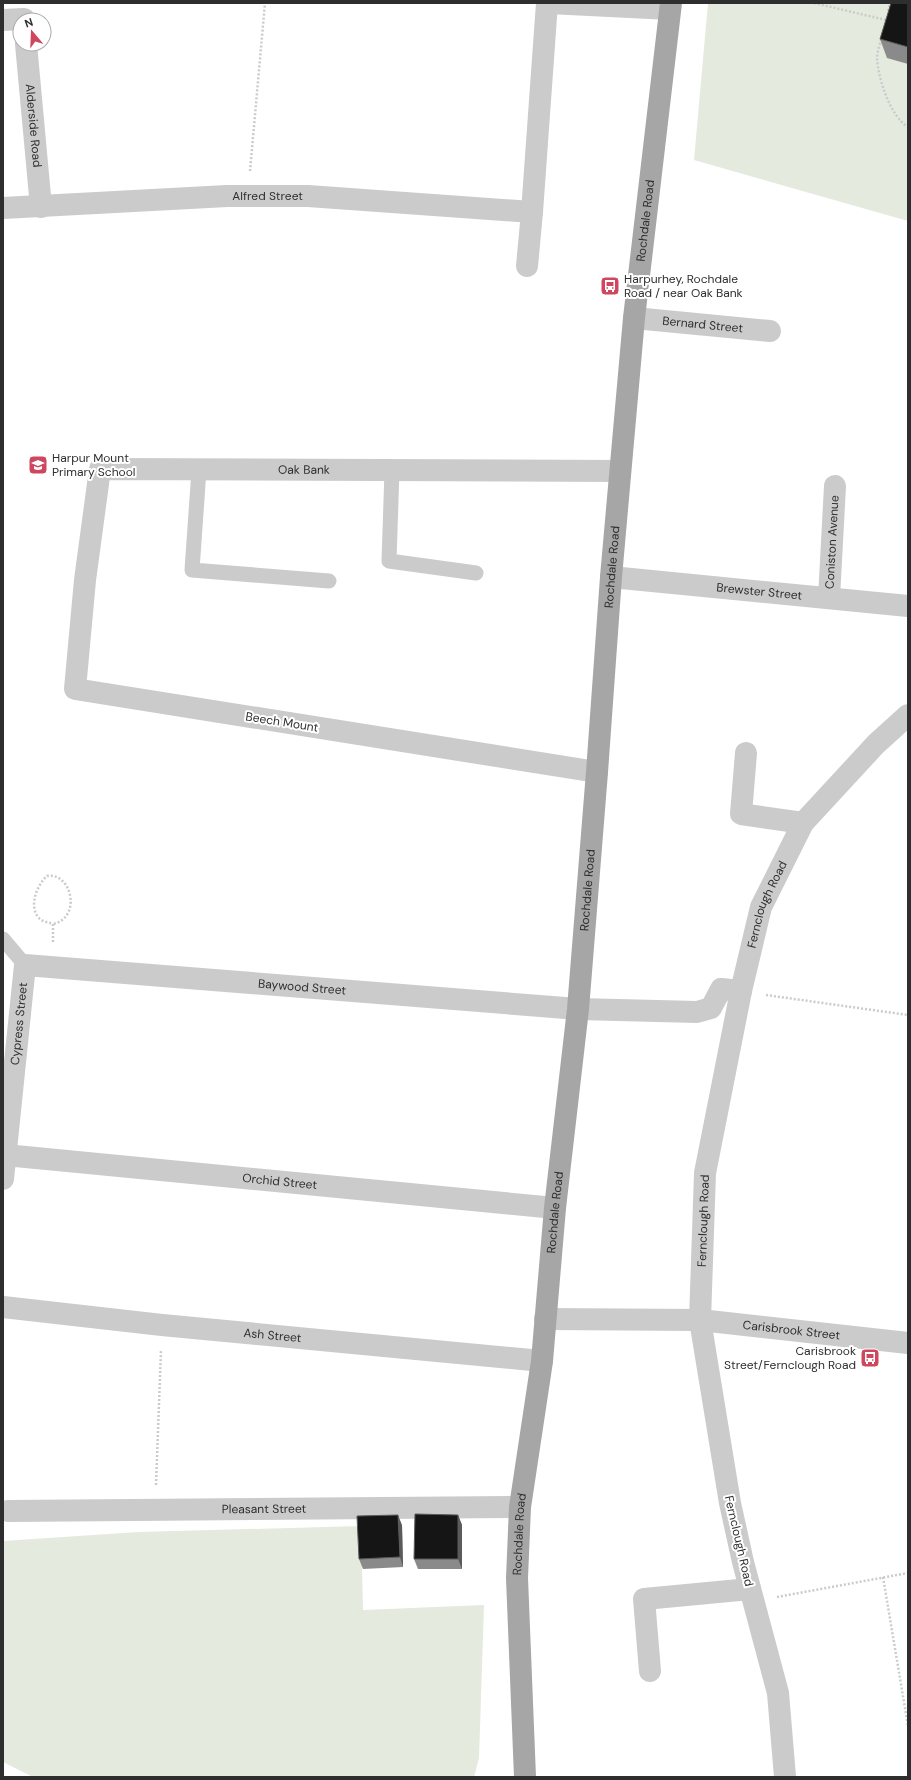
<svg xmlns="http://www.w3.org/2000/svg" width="911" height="1780" font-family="'DM Sans',sans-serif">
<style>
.green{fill:#e5eade}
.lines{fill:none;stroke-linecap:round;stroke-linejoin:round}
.path{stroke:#cbcbcb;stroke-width:2.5;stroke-dasharray:2 2;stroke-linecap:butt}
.lane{stroke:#cbcbcb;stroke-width:15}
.street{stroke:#cbcbcb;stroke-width:22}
.primary{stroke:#a6a6a6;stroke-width:22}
.wall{fill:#8a8a8a}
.shaded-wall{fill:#5b5b5b}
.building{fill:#151515;stroke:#5b5b5b}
.labels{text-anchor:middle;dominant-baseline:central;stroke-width:4;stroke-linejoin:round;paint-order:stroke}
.street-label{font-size:12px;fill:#2e2e2e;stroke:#fff}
.poi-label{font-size:12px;fill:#2e2e2e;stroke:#fff;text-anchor:start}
</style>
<rect width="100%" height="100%" fill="#fff"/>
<path class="green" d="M708,3H908V221L694,160Z
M361,1526L363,1610L484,1605L479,1758L474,1777H33L3,1762V1541L138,1532Z"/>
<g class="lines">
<path class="path" d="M814,3L886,20
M888,11L890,3
M881,39C880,45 877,52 877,58C878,78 890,116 908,127
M250,171L265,3
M53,942V924C48,922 42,922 38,917C29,905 37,885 47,876C72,872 82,918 53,924
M766,995L908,1015
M156,1485L161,1350
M883,1577L908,1726
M777,1597L908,1573"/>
<path class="lane" d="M199,470L192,570L329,581
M392,470L389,561L476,573
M3,939L25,965"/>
<g class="street">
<path d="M549,3L670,9"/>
<path d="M3,20L24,19"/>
<path id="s1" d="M26,44L41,207"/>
<path id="s2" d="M3,208L227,196H308L532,212"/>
<path d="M527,266L532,212L547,3"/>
<path id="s3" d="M634,318L770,331"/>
<path id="s4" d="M611,577L908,606"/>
<path id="s5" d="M829,598L835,486"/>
<path d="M746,753L741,814L803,823"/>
<path id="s6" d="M597,772L75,689L85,580L100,469L620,471"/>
<path id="s7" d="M5,1155L555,1208"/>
<path id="s8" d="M3,1179L25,965L578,1009L697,1012L711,1008L721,989L741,991"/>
<path id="s9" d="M3,1307L162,1325L542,1361"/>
<path id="s10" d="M545,1319L700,1320L908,1343"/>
<path id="s11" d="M8,1511L520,1507"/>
<path d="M650,1671L644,1599L750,1589"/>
<path id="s12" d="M785,1777L778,1693L743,1562L730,1503L700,1320L705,1173L741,991L761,907L803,823L876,744L908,715"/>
</g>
<path class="primary" id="s13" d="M525,1777L517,1578L520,1507L542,1361L555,1208L578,1009L597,772L611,577L634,318L671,3"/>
</g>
<path class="wall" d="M908,3V64L887,58L880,39Z
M458,1515L462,1525V1569H418L414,1559Z
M402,1525L403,1567L363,1569L359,1559Z"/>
<path class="shaded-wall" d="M398,1515L402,1525L403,1567L400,1557Z
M458,1515L462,1525V1569L458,1559Z"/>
<path class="building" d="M891,3H908V47L880,39Z
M415,1514L458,1515V1559H414Z
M398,1515L400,1557L359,1559L357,1516Z"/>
<defs>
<g id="bus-square" transform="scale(1)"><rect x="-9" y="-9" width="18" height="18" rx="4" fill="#cf465f" stroke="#fff"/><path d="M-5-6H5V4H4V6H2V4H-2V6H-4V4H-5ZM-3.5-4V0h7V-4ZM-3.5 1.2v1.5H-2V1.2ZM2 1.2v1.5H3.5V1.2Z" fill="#fff"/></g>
<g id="school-square" transform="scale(1)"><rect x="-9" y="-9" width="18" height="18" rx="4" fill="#cf465f" stroke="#fff"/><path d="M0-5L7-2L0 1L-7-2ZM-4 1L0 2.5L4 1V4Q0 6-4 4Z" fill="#fff"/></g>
</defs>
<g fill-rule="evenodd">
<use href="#bus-square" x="610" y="286"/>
<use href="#school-square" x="38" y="465"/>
<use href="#bus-square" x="870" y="1358"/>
</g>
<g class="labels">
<g class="street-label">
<text stroke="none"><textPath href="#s1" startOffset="82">Alderside Road</textPath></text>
<text stroke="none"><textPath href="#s2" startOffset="265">Alfred Street</textPath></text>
<text stroke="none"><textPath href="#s13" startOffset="1563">Rochdale Road</textPath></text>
<text stroke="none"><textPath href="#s3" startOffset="69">Bernard Street</textPath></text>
<text stroke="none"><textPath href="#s6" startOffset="954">Oak Bank</textPath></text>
<text stroke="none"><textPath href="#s5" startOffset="56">Coniston Avenue</textPath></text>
<text stroke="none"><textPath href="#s13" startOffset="1215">Rochdale Road</textPath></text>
<text stroke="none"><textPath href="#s4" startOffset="149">Brewster Street</textPath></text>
<text transform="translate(282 722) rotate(9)">Beech Mount</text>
<text stroke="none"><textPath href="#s13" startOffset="891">Rochdale Road</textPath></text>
<text stroke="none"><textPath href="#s12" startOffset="889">Fernclough Road</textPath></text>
<text stroke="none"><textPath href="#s8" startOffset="493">Baywood Street</textPath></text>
<text stroke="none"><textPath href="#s8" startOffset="156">Cypress Street</textPath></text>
<text stroke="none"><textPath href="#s7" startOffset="276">Orchid Street</textPath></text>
<text stroke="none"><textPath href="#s13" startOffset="567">Rochdale Road</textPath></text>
<text stroke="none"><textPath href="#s12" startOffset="565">Fernclough Road</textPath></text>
<text stroke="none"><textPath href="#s10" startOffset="247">Carisbrook Street</textPath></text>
<text stroke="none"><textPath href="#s9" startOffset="271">Ash Street</textPath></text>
<text stroke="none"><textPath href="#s11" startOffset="256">Pleasant Street</textPath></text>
<text stroke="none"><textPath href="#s13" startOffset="243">Rochdale Road</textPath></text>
<text transform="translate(739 1541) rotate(77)">Fernclough Road</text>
</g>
<g class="poi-label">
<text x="624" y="279">Harpurhey, Rochdale<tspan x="624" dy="14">Road / near Oak Bank</tspan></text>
<text x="52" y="458">Harpur Mount<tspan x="52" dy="14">Primary School</tspan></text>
<text x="856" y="1351" text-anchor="end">Carisbrook<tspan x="856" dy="14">Street/Fernclough Road</tspan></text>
</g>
</g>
<rect width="911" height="1780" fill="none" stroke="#2e2e2e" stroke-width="8"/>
<g transform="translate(32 32) rotate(341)"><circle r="19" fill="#ffffff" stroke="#ababab"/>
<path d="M0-3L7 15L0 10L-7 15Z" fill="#cf465f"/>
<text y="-6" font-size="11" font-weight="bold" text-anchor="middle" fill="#2e2e2e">N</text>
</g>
</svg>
